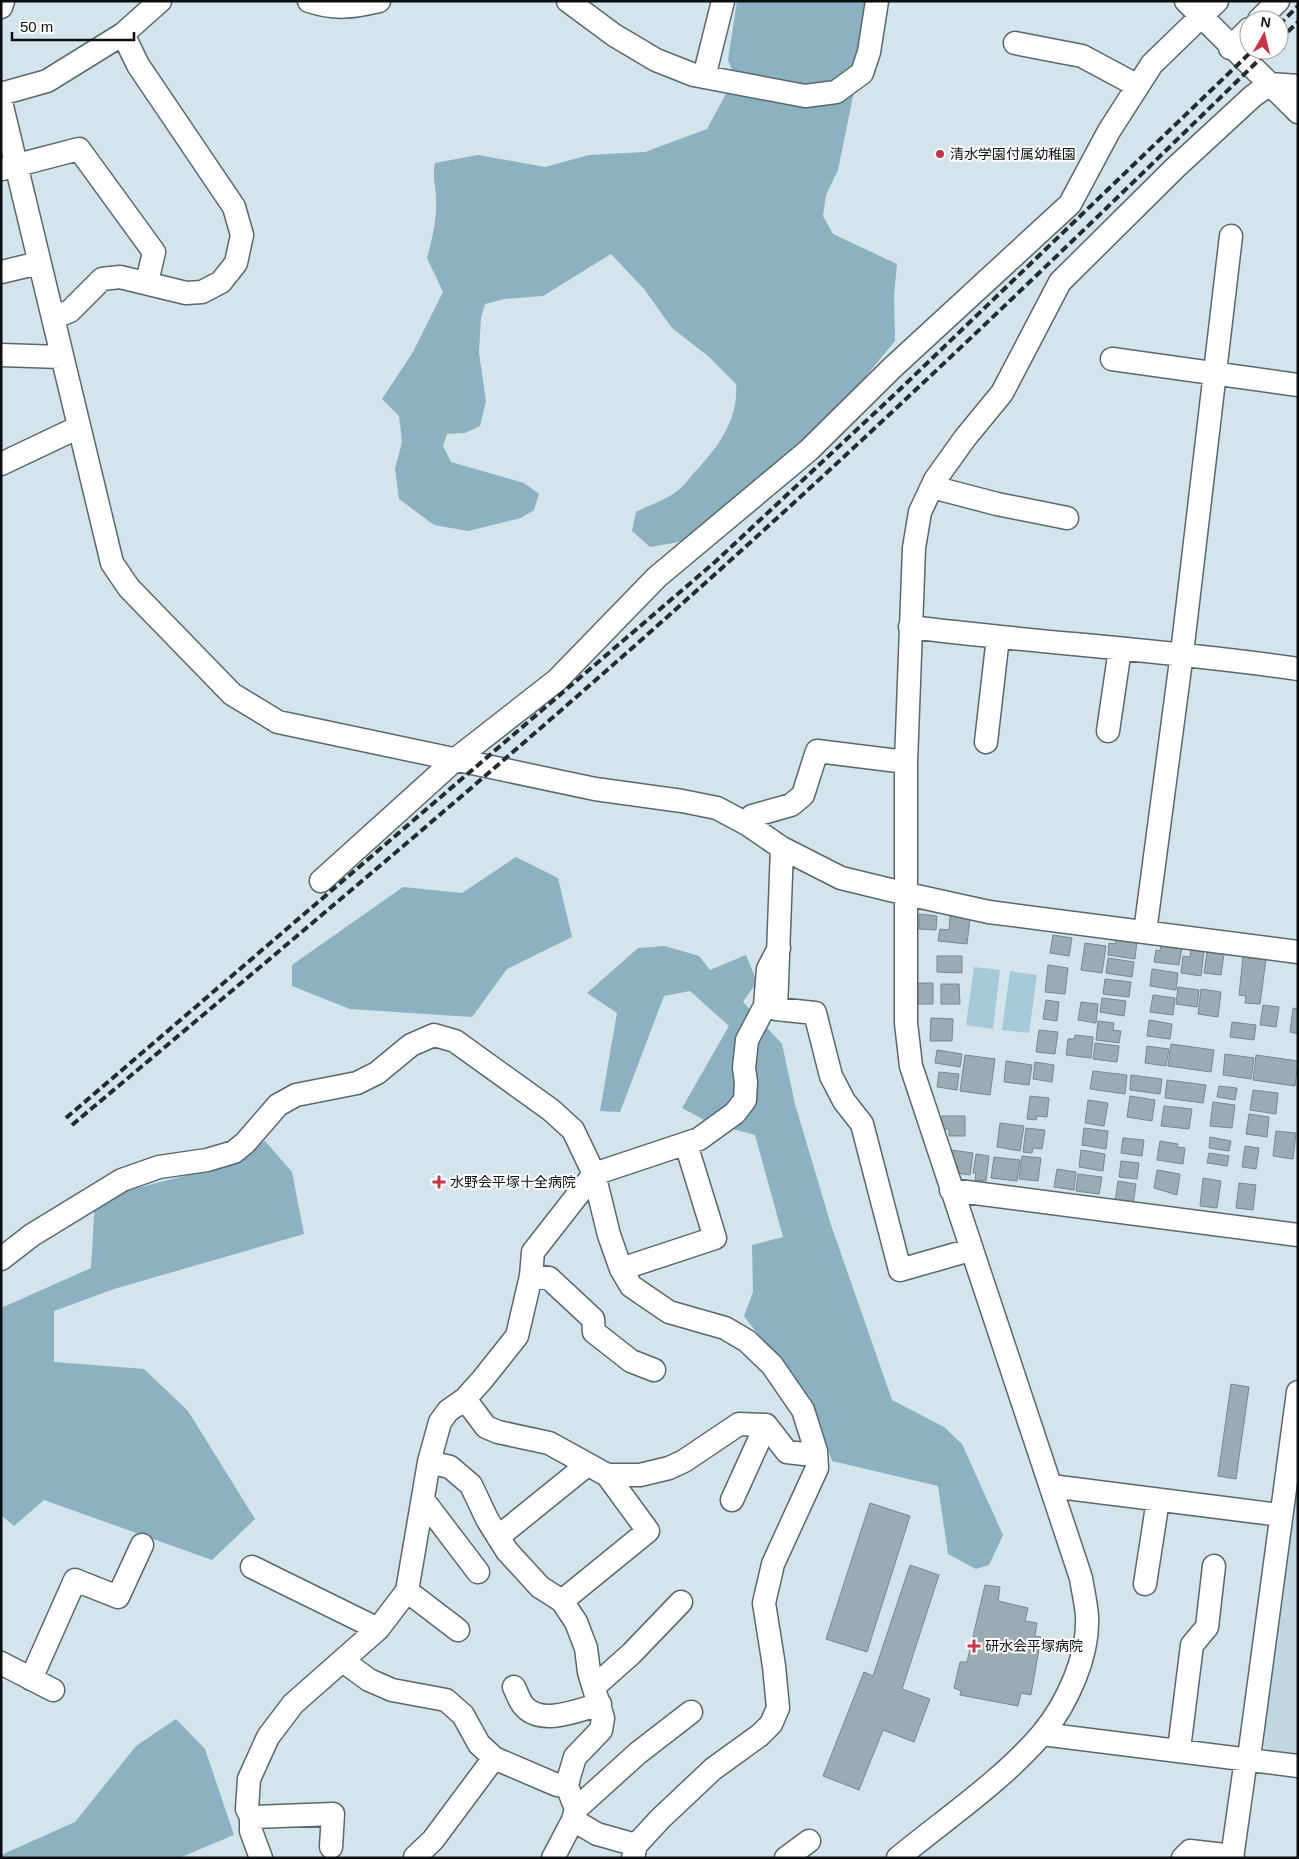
<svg xmlns="http://www.w3.org/2000/svg" width="1299" height="1859" font-family="Arial,'Noto Sans JP',sans-serif">
<style>
.built{fill:#bfd8e3}
.green{fill:#a5c9d9}
.forest{fill:#8bb1c2}
.building{fill:#9babb2;stroke:#77878e}
.lines{fill:none;stroke-linecap:round;stroke-linejoin:round}
.minor-casing{stroke:#59676e;stroke-width:25}
.minor{stroke:#fff;stroke-width:22}
.rail{stroke:#242b2e;stroke-width:4;stroke-dasharray:8 4;stroke-linecap:butt}
.poi-dot{fill:#c5354a;stroke:#fff;stroke-width:2}
.labels{text-anchor:middle;dominant-baseline:central;stroke-width:4;stroke-linejoin:round;paint-order:stroke}
.poi-label{font-size:14px;fill:#090f11;stroke:#fff;text-anchor:start}
</style>
<rect width="100%" height="100%" fill="#d3e4eb"/>
<path class="built" d="M1298,1479V1755L1269,1751L1263,1744Z"/>
<path class="green" d="M974,967L1000,970L993,1029L966,1025Z
M1010,971L1037,975L1029,1033L1002,1030Z"/>
<path class="forest" d="M737,1H870L862,52L838,170L826,195L823,216L833,234L897,264L894,295L895,341L827,423L727,509L679,542L650,547L632,531L636,512C649,505 666,500 677,491C683,487 688,480 693,474C717,449 739,420 736,384L708,356L672,328L644,289L611,254L543,296L505,299L485,304L481,318L479,353L486,401L480,426L465,433L447,434L443,446L451,462L524,483L539,494L534,510L521,518L468,531L434,525L399,499L395,469L402,442L399,416L382,399L413,352L443,292L427,258C432,239 437,220 436,199C436,186 432,177 435,163L478,155L545,167L589,155L645,152L707,129L735,77L728,60Z
M516,857L558,878L572,937L507,969L472,1017L350,1009L292,986V965L403,887L462,893Z
M665,946L699,956L710,970L746,955L757,982L743,1002L782,1044L795,1104L831,1225L892,1400L944,1427L962,1444L1003,1535L989,1565L976,1569L948,1554L938,1486L832,1461L814,1408L744,1316L753,1292L752,1245L783,1237L755,1135L710,1123L682,1108L729,1026L690,991L664,996L620,1112L600,1111L617,1013L587,993L638,948Z
M265,1141L292,1172L304,1234L114,1289L54,1311V1362L144,1369L188,1411L255,1519L212,1560L44,1500L14,1526L1,1515V1308L91,1268L95,1199L218,1167Z
M176,1719L205,1749L234,1835L179,1858H1V1855L75,1822L136,1746Z"/>
<path class="building" d="M919,914L937,916L936,930L919,929Z
M950,916L970,919L967,944L938,941L940,929L949,930Z
M1053,935L1072,938L1069,956L1050,953Z
M1116,938L1137,941L1135,959L1108,955L1109,943L1115,944Z
M1085,943L1106,946L1102,973L1081,970Z
M1161,945L1182,948L1179,965L1154,962L1156,950L1160,951Z
M1191,948L1204,950L1201,976L1181,973L1183,956L1190,957Z
M1207,952L1224,954L1221,975L1204,973Z
M937,956H962V973L937,972Z
M1243,957L1266,959L1260,1004L1245,1003L1246,996L1239,995Z
M1108,958L1134,962L1132,977L1106,973Z
M1048,965L1068,968L1065,994L1045,992Z
M1152,969L1178,973L1176,990L1150,986Z
M1105,979L1131,982L1129,997L1103,994Z
M918,983H933V1004H918Z
M941,984H959L960,1004H941Z
M1178,987L1199,990L1197,1007L1176,1004Z
M1201,989L1221,992L1218,1017L1198,1014Z
M1153,995L1175,998L1173,1015L1150,1012Z
M1102,998L1126,1001L1124,1016L1100,1012Z
M1046,1000L1059,1002L1057,1021L1043,1019Z
M1081,1002L1098,1004L1096,1023L1078,1020Z
M1263,1005L1279,1007L1276,1027L1260,1025Z
M1293,1008L1298,1009V1034L1290,1032Z
M931,1018L953,1019L952,1041H930Z
M1149,1020L1172,1024L1170,1039L1147,1036Z
M1098,1021L1114,1023L1113,1030L1121,1031L1119,1043L1096,1040Z
M1232,1022L1256,1025L1254,1040L1230,1037Z
M1039,1030L1058,1032L1055,1054L1036,1052Z
M1075,1035L1093,1037L1091,1058L1066,1055L1068,1039H1074Z
M1095,1043L1119,1046L1117,1062L1093,1059Z
M1171,1044L1214,1050L1211,1072L1168,1066Z
M1147,1046L1169,1049L1166,1066L1145,1063Z
M937,1050L962,1054L960,1067L935,1063Z
M1225,1054L1254,1058L1251,1079L1223,1075Z
M965,1055L995,1059L990,1095L960,1091Z
M1256,1055L1298,1061L1295,1086L1253,1080Z
M1006,1061L1032,1065L1029,1085L1004,1082Z
M1035,1062L1054,1065L1052,1082L1033,1079Z
M1093,1071L1127,1075L1125,1094L1090,1089Z
M939,1072L959,1074L957,1090L937,1087Z
M1131,1075L1162,1079L1160,1094L1130,1090Z
M1167,1080L1206,1085L1203,1103L1165,1098Z
M1219,1086L1237,1088L1235,1100L1217,1097Z
M1253,1090L1278,1093L1276,1114L1250,1110Z
M1030,1096L1049,1098L1047,1117L1037,1116L1036,1120L1027,1119Z
M1130,1096L1155,1100L1152,1121L1127,1117Z
M1088,1100L1108,1103L1104,1126L1085,1123Z
M1213,1102L1235,1105L1232,1128L1210,1126Z
M1164,1106L1192,1109L1189,1129L1161,1126Z
M1249,1114L1269,1117L1267,1137L1246,1134Z
M942,1116H965V1136H949V1129H942Z
M1000,1123L1024,1126L1020,1151L997,1147Z
M1026,1128L1045,1130L1042,1149L1033,1148L1032,1153L1023,1152Z
M1084,1128L1108,1131L1106,1149L1082,1145Z
M1276,1131L1296,1133L1293,1159L1273,1156Z
M1210,1137L1231,1141L1229,1151L1209,1148Z
M1123,1138L1144,1140L1142,1156L1121,1153Z
M1160,1141L1178,1144L1177,1147L1185,1148L1183,1164L1157,1160Z
M1245,1146L1259,1148L1256,1169L1242,1167Z
M951,1150L973,1153L970,1175L957,1173L958,1166L952,1165L950,1160Z
M1081,1150L1105,1154L1103,1171L1079,1167Z
M1209,1153L1229,1156L1227,1166L1207,1163Z
M976,1154L989,1156L986,1181L975,1180L976,1173H973Z
M1022,1156L1041,1158L1038,1181L1019,1179Z
M994,1157L1020,1160L1017,1181L991,1178Z
M1121,1161L1139,1163L1137,1179L1119,1177Z
M1057,1169L1076,1172L1074,1190L1054,1187Z
M1157,1170L1180,1174L1177,1195L1154,1188Z
M1078,1174L1102,1177L1099,1194L1076,1191Z
M1203,1178L1221,1181L1217,1208L1200,1206Z
M1118,1181L1136,1184L1133,1205L1115,1203Z
M1239,1183L1256,1185L1253,1210L1236,1208Z
M1231,1384L1249,1387L1236,1479L1218,1476Z
M870,1503L910,1516L867,1652L826,1639Z
M910,1565L939,1575L902,1689L930,1699L914,1742L883,1730L859,1790L823,1776L864,1672L873,1676Z
M985,1585L1000,1587L998,1601L1028,1608L1025,1621L1037,1623L1035,1636L1041,1637L1031,1695L1021,1693L1018,1706L960,1695L961,1691L954,1688L960,1662H967Z"/>
<g class="lines">
<g class="minor-casing">
<path id="minor" d="M309,1C336,10 353,7 379,1
M568,1L614,35L656,60L694,75L805,96L836,92L862,73L869,52L877,1
M1186,1L1298,112
M1,7L3,1
M1259,20L1278,1
M1015,43L1082,56L1138,86
M1230,48L1249,29
M704,77L723,1
M1,94L47,81L123,34L160,1
M1,102L112,563L129,588L232,694L278,722L595,789L682,801L717,808L747,824L782,848L841,878L907,894L989,912L1298,952
M2,169L79,149L154,252L147,282
M1,272L39,263
M53,318L70,311L102,279L120,277L186,293L202,292L221,282L236,263L242,235L234,207L138,65L123,34
M1,355L61,357
M1112,359L1298,385
M1,464L79,427
M932,487L997,504L1067,518
M910,627C1039,643 1169,650 1298,669
M1108,731L1120,649
M986,742L998,637
M747,824L752,816L791,805L803,795L817,751L906,762
M782,848L776,1009L815,1013L831,1076L844,1101L862,1124L900,1270L970,1250
M321,881L456,759L557,680L657,577L809,450L892,368L1070,204L1109,131L1152,64L1217,1
M1145,932L1182,653L1231,236
M951,1190L1298,1235
M1,1259L32,1235L122,1180L159,1167L207,1160L234,1152L245,1143L278,1105L296,1095L357,1083L377,1073L411,1045L434,1035L455,1041L551,1110L573,1130L594,1174L609,1235L621,1269L631,1286L669,1312L725,1328L747,1341L772,1365L803,1410L816,1451L817,1468L773,1564L764,1603L774,1666L778,1708L771,1724L760,1735L713,1769L660,1819L636,1845L633,1858
M621,1269L715,1238L686,1144
M531,1276L549,1278L593,1319L594,1332L631,1361L654,1370
M1298,1392L1250,1750V1760L1298,1766
M465,1399L486,1427L498,1432L549,1443L607,1475L648,1531L562,1601
M429,1462L450,1467L471,1485L487,1519L507,1551L540,1587L562,1601L576,1622L586,1648L589,1672L603,1718L601,1730L575,1757L569,1777L567,1786L576,1809L573,1820L597,1834L636,1845
M607,1475H640L669,1468L684,1461L739,1424L766,1425L787,1452L804,1454L816,1451
M1051,1486L1280,1515
M732,1500L766,1425
M424,1501L478,1572
M498,1537L587,1465
M252,1567L378,1629
M1145,1584L1158,1500
M407,1591L458,1630
M343,1661L369,1680L392,1690L446,1700L463,1715L479,1744L494,1758L557,1785L567,1786
M1,1663L53,1690
M31,1679L75,1580L118,1597L142,1545
M595,1686L631,1654L681,1602
M514,1687C517,1693 519,1700 523,1705C540,1727 579,1710 600,1704
M1042,1734L1250,1760
M1179,1749L1192,1645L1207,1627L1214,1566
M576,1809L638,1753L691,1712
M251,1817L333,1814L331,1847
M415,1857L433,1840L494,1758
M261,1858L251,1831V1817L247,1809L249,1779L268,1737L293,1704L378,1629L407,1591L429,1462L440,1422L448,1411L465,1399L482,1380L517,1336L531,1276L533,1252L594,1174L699,1139L735,1113L745,1100L746,1082L744,1068L747,1040L765,1006L768,969L779,948
M553,1858L573,1820
M786,1858L809,1841
M898,1858C944,1820 1003,1780 1042,1734C1067,1704 1089,1656 1087,1616C1086,1603 1083,1591 1081,1578L911,1066L906,1023V762L914,548L920,512L935,480L965,438L1002,393L1060,282L1176,167L1253,96L1270,84L1298,86
M1183,1858L1190,1851L1233,1856
M1232,1858L1246,1759"/>
</g>
<use href="#minor" class="minor"/>
<path class="rail" d="M1279,25L1298,6
M1279,40L1298,22
M66,1118L715,562L895,394L1253,50
M72,1125C291,941 511,758 723,567C910,399 1090,225 1269,50"/>
</g>
<g class="poi-dot">
<circle cx="940" cy="154" r="5"/>
<path d="M436.5 1174.5h5v5h5v5h-5v5h-5v-5h-5v-5h5z"/>
<path d="M971.5 1638.5h5v5h5v5h-5v5h-5v-5h-5v-5h5z"/>
</g>
<g class="labels">
<g class="poi-label">
<text x="950" y="154">清水学園付属幼稚園</text>
<text x="450" y="1182">水野会平塚十全病院</text>
<text x="985" y="1646">研水会平塚病院</text>
</g>
</g>
<rect width="1299" height="1859" fill="none" stroke="#090f11" stroke-width="5"/>
<g transform="translate(1264 35) rotate(8)"><circle r="24" fill="#ffffff" stroke="#9d9fa0"/>
<path d="M0-4L9 19L0 12L-9 19Z" fill="#c5354a"/>
<text y="-8" font-size="14" font-weight="bold" text-anchor="middle" fill="#090f11">N</text>
</g>
<path d="M12 32v8h122v-8" fill="none" stroke="#090f11" stroke-width="2.5"/>
<text x="20" y="32" font-size="15" fill="#090f11" stroke="#ffffff" stroke-width="4" paint-order="stroke">50 m</text>
</svg>
